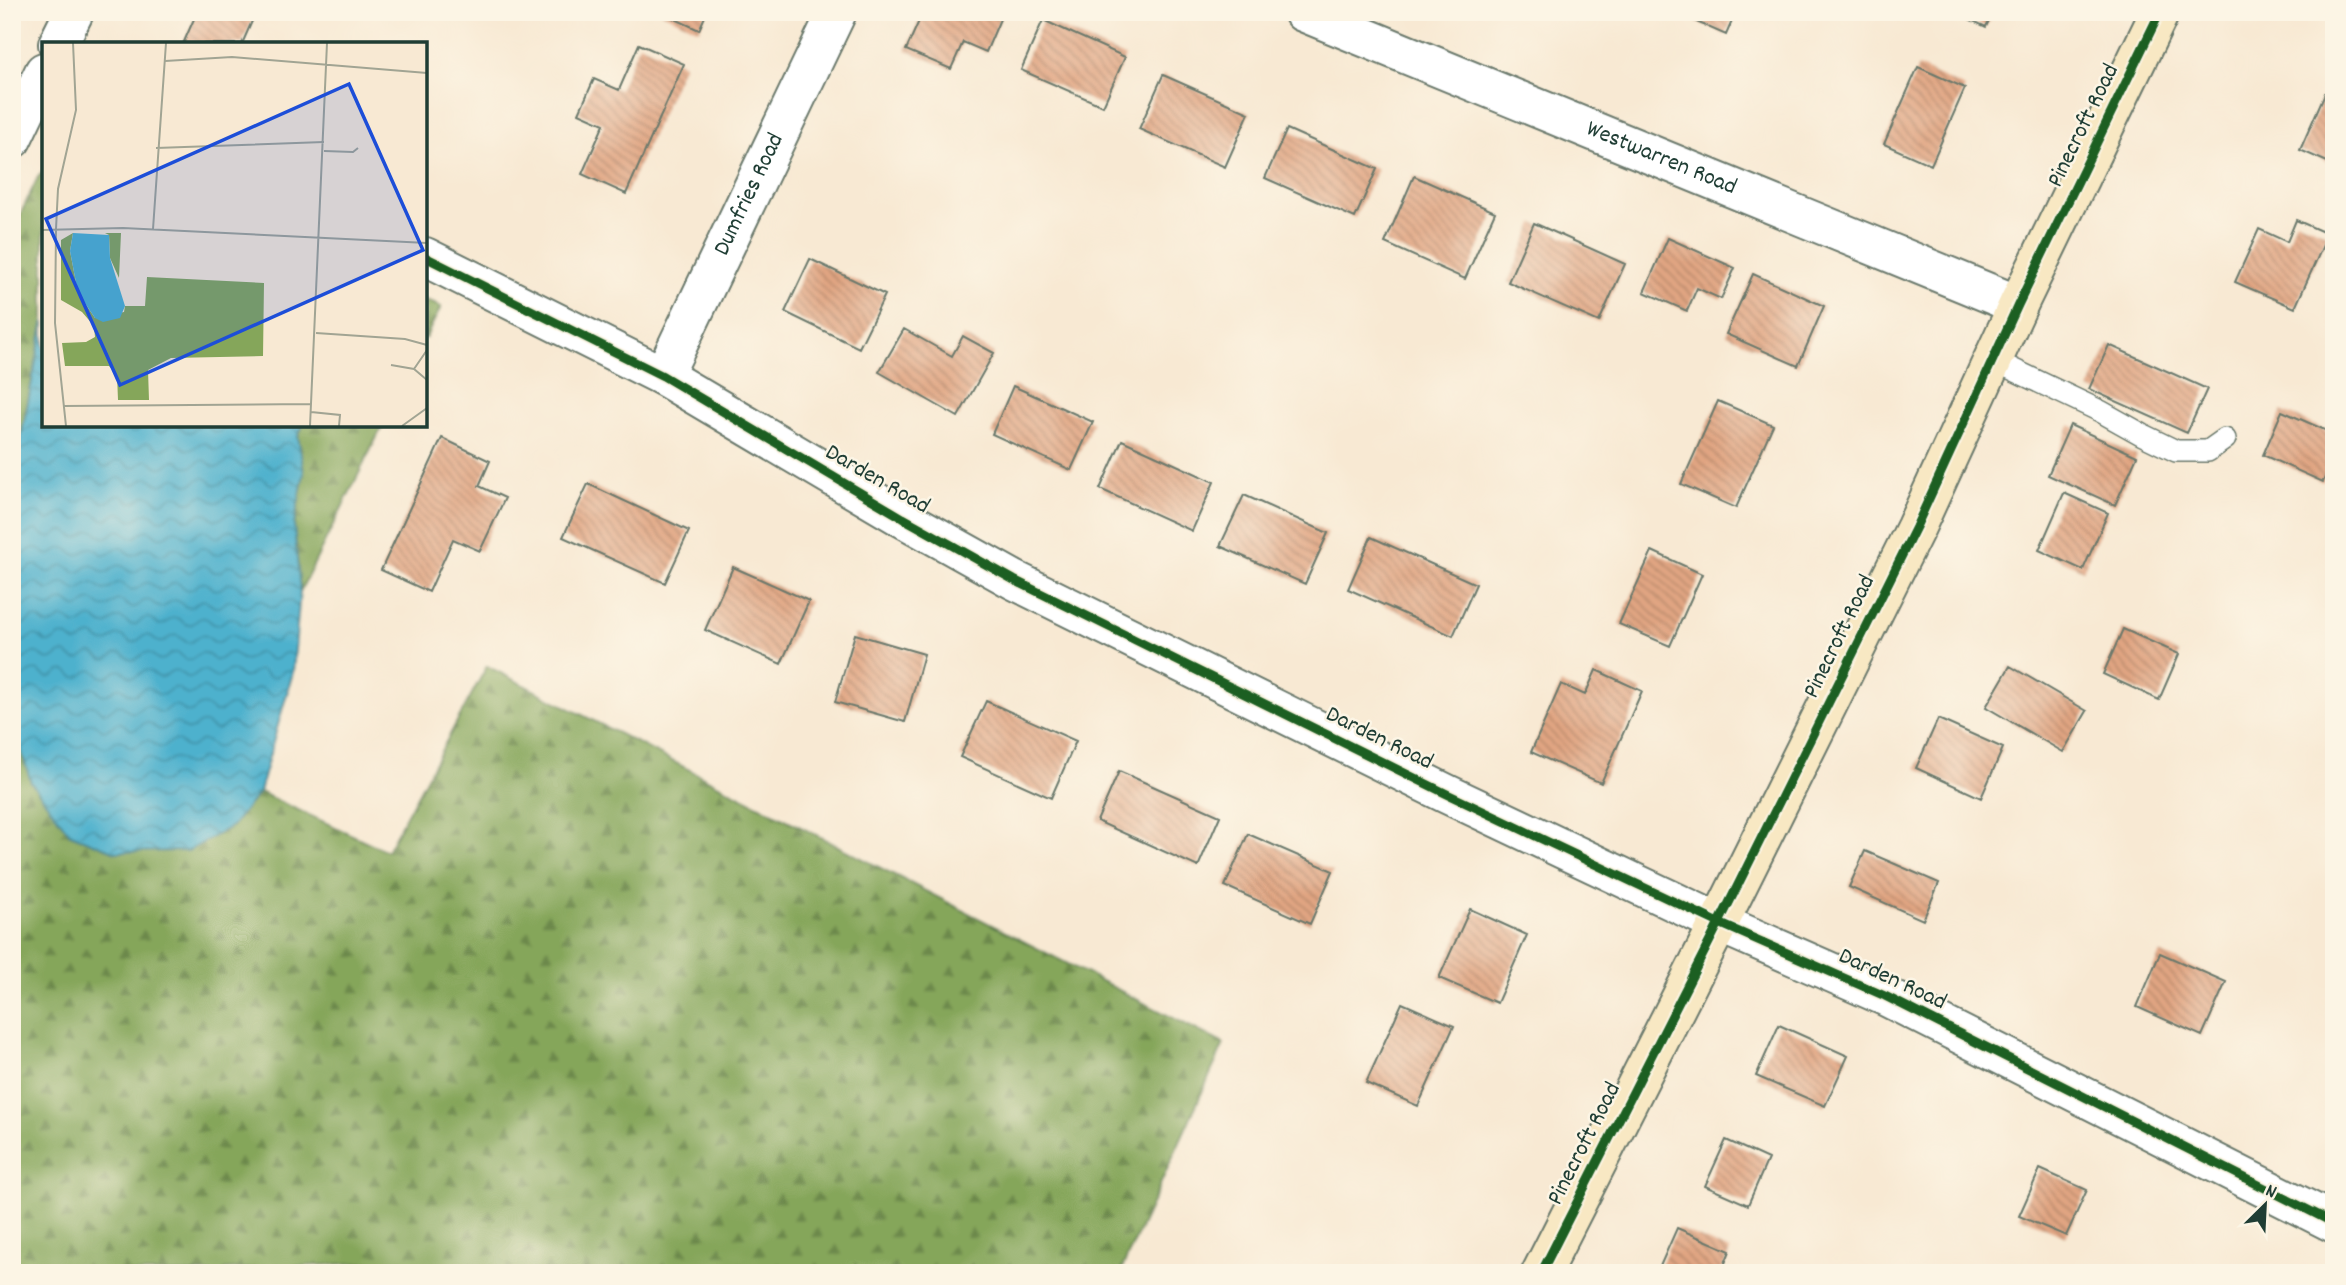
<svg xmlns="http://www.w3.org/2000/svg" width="2346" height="1285" font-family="Dekko,sans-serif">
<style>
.forest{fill:url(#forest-firs);stroke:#527247;stroke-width:2}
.water{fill:url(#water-waves);stroke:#367780;stroke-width:2}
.building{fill:url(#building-back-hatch)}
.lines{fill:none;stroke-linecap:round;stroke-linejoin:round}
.lane-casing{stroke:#6b796c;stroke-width:24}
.street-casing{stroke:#6b796c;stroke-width:42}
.secondary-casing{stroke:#6b796c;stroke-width:42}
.lane{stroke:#fff;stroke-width:21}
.street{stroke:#fff;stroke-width:38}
.secondary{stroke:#f8e8c3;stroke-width:38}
.cycleway-casing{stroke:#fcf5e5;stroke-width:13}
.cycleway{stroke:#1b5e20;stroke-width:9}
.labels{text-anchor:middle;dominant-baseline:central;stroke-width:5;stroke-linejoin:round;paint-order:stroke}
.street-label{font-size:24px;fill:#1f3d34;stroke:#fcf5e5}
.inset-road{fill:none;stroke:#a1a493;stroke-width:2}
.view{fill:#1d4ed8;fill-opacity:0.15;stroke:#1d4ed8;stroke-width:3.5}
.inset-edge{fill:none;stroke:#1f3d34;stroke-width:3.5}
</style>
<defs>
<pattern id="forest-firs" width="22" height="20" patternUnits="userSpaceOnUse" patternTransform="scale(1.75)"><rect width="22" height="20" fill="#85a65a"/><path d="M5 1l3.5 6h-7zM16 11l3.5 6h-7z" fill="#6c884b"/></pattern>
<pattern id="water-waves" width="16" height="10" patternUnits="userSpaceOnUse" patternTransform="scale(1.75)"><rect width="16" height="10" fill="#4eb1cd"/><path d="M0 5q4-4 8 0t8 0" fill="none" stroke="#4091a7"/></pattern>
<pattern id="building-back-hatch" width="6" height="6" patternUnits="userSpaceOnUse" patternTransform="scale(1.75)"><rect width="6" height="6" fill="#e1a582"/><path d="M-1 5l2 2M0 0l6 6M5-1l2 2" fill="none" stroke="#b6886b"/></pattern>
</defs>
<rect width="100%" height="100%" fill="#fcf5e5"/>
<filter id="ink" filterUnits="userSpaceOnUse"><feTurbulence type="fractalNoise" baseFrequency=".0143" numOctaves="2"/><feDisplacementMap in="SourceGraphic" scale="14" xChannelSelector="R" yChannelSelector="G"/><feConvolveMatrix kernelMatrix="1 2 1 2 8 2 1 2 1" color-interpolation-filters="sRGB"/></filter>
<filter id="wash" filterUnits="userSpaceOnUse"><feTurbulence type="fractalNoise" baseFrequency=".00686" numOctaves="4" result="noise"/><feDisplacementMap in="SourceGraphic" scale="28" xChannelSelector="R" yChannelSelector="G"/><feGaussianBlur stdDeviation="1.57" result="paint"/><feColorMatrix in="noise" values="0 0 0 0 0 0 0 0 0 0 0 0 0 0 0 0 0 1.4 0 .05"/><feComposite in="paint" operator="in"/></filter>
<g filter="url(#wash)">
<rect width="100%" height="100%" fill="#f8e9d3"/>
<path class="forest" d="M44,171V321L12,483V232L38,177Z
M425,300L441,307L425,339Z
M303,425H383L300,592L294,525L304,473L298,436Z
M487,666L1224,1044L1120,1273H431L404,1261L224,1270L223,1273H12V687L15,727L31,782L70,834L116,852L232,826L259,792L387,851Z"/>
<path class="water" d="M44,321V425H303L298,436L304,473L294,525L300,592L293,672L259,792L232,826L188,851L116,852L70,834L31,782L14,727L12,687V483Z"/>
<g id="blocks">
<path class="building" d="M197,12H256L242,44H183Z
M660,12H707L699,30Z
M923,12H1003L986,52L963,42L951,69L906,50Z
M1674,12H1736L1726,35Z
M1954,12H1993L1986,27Z
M1043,20L1125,57L1103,106L1021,70Z
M639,44L684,64L626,194L582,174L604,124L579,113L594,79L619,90Z
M1918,67L1965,88L1931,165L1884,144Z
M1163,75L1249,113L1225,167L1139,129Z
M2325,93L2334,97V165L2300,150Z
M1287,129L1377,169L1355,218L1265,178Z
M1414,176L1495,212L1465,279L1385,243Z
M2296,220L2328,234L2295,308L2235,282L2259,229L2287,242Z
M1534,223L1625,264L1599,322L1508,282Z
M1668,238L1735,268L1721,299L1697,288L1687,311L1644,292Z
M810,259L885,295L859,348L785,312Z
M1753,274L1824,306L1798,366L1726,334Z
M904,329L952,356L963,336L994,353L958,417L879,372Z
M2109,345L2207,389L2187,433L2089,389Z
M1013,386L1093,422L1071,470L992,434Z
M1718,401L1773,425L1736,508L1681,484Z
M2282,411L2334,434V458L2323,482L2263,455Z
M2070,425L2137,456L2115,505L2048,475Z
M442,438L490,461L479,486L505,498L480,551L453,539L429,592L381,570Z
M1122,440L1214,482L1192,531L1100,489Z
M588,484L689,531L665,583L563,537Z
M2064,493L2108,513L2083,570L2039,550Z
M1244,495L1328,533L1305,584L1220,546Z
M1371,537L1476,584L1453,636L1348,589Z
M1652,551L1702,574L1670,646L1619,624Z
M733,567L809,601L781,664L705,630Z
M2123,629L2179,654L2159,700L2103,674Z
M855,634L924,654L905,722L835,702Z
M2010,666L2087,711L2063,752L1986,707Z
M1596,670L1642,691L1601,783L1531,752L1561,684L1585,695Z
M986,701L1076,741L1051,798L960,757Z
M1938,719L2003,748L1981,798L1916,768Z
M1119,771L1220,816L1198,867L1097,821Z
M1248,834L1333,871L1310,924L1225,886Z
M1865,851L1939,883L1923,920L1849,887Z
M1470,909L1527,935L1497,1003L1439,978Z
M2160,953L2226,982L2202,1036L2137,1007Z
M1402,1003L1454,1026L1418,1106L1366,1083Z
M1779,1025L1848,1056L1825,1106L1756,1076Z
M1726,1140L1768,1159L1748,1205L1705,1186Z
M2040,1169L2087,1190L2066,1236L2019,1216Z
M1677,1228L1730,1251L1721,1273H1657Z"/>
</g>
</g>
<g filter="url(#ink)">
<use href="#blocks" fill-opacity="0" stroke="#6b796c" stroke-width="2"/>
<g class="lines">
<g class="lane-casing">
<path id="lane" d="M1993,360L2100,411L2143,435L2176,451H2208L2225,439"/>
</g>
<g class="street-casing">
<g id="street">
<path id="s1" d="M1303,12L2018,305"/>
<path d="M58,44L74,12"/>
<path d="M12,139L44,72"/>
<path d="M425,257L663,376L903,518L1014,580L1447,794L1719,923L1885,996L2334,1223"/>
<path id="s2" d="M663,376L837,12"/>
</g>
</g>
<g class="secondary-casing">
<path id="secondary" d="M1541,1273L1719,923L1916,527L2018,305L2160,12"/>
</g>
<use href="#lane" class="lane"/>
<use href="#street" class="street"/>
<use href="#secondary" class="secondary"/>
<g class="cycleway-casing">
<path id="cycleway" d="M425,257L663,376L903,518L1014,580L1447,794L1719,923L1885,996L2334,1223
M1541,1273L1719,923L1916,527L2018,305L2160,12"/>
</g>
<use href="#cycleway" class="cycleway"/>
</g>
</g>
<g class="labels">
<g class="street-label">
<text transform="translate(2084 126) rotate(-64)">Pinecroft Road</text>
<text stroke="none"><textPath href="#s1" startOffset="387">Westwarren Road</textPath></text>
<text stroke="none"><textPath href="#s2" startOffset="201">Dumfries Road</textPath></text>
<text transform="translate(877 480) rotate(30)">Darden Road</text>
<text transform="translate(1840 637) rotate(-64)">Pinecroft Road</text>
<text transform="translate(1379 739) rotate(26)">Darden Road</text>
<text transform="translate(1892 980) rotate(25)">Darden Road</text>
<text transform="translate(1585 1144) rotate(-63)">Pinecroft Road</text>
</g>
</g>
<g transform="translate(42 42)">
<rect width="385" height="385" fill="#f8e9d3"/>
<path d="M31,191L28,209L36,251L53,276L82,270L83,264H103L105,235L222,241L221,314L129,316L106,328L107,358H76L75,333L67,324H23L20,301L44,300L53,295L52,284L40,270L19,258V198ZM63,191H79L77,236L68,216L67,193Z" fill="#85a65a"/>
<path d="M31,191L67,193L68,216L83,264L78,276L61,280L53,276L36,251L28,209Z" fill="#4eb1cd"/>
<path class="inset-road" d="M123,19L190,15L385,31M114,106L282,100M282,109L311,110L316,106M111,187L124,1M0,188L81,186L385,201M274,291L363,297L385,303M349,323L372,327L385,338M372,327L385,308M22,364L269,362M269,370L298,373L297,384M24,384L13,281L14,187L16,147L34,68L31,1M268,384L285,1M360,384L385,366"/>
<path class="view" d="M307,42L381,208L78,343L4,177Z"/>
<rect width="385" height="385" class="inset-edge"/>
</g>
<rect width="2346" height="1285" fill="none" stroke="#fcf5e5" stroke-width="42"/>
<g transform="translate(2265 1205) rotate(24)" stroke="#fcf5e5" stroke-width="5" paint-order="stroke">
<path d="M0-5L12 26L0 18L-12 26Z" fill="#1f3d34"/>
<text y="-10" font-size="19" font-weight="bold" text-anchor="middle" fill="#1f3d34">N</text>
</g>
</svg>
